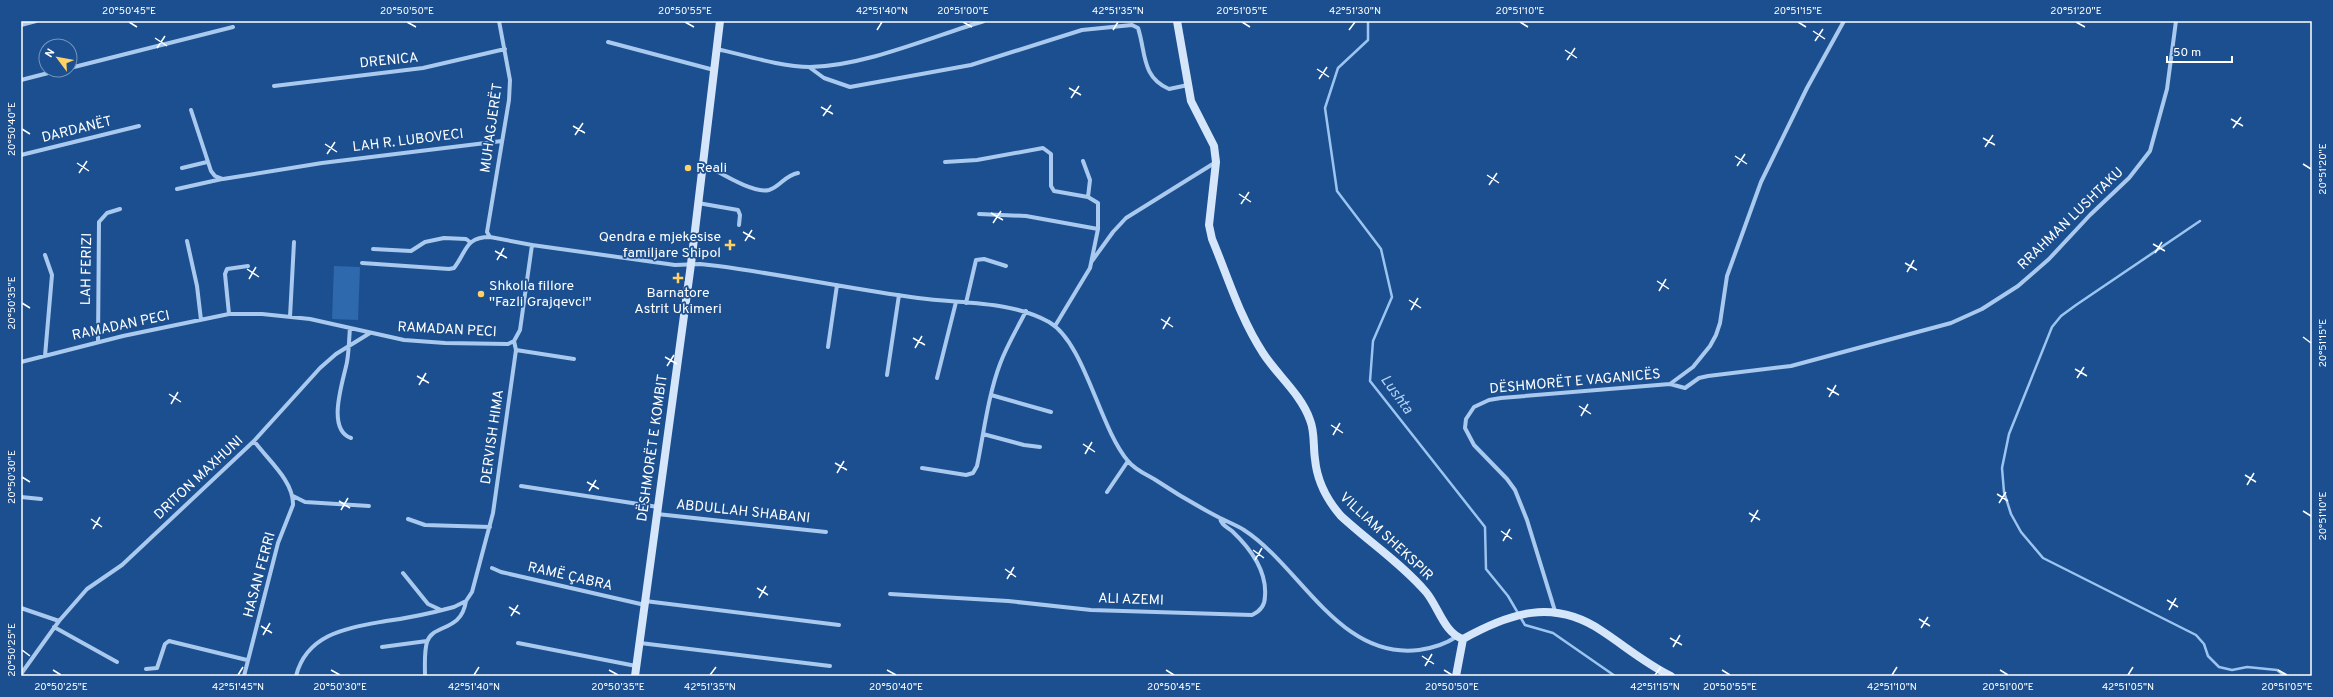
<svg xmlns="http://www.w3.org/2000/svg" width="2333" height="697" font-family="Overpass,sans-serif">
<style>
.green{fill:#2e69ad}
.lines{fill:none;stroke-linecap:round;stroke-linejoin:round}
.stream{stroke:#9cc4f0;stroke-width:2.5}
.street{stroke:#a9c9ee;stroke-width:4}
.secondary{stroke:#d6e6fa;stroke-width:8}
.ticks{fill:none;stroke:#fff;stroke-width:1.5}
.poi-dot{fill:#ffd166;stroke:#1b4f8f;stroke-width:1.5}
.labels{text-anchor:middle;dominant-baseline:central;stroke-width:3.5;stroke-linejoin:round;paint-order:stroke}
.street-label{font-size:14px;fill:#fff;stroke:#1b4f8f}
.poi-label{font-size:14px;fill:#fff;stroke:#1b4f8f;text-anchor:start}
.water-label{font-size:15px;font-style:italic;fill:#b5d3f5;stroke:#1b4f8f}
.neatline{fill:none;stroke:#fff;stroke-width:1.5}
.ticks-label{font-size:10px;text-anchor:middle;fill:#fff}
</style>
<rect width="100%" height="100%" fill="#1b4f8f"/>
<path class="green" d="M334,266L360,267L358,320L332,319Z"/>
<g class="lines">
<path class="stream" d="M1368,21V40L1338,68L1325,108L1337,191L1381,249L1392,297L1373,341L1370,381L1485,527L1486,569L1508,596L1525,625L1553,633L1615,676
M2200,221L2076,305L2061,316L2052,327L2009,434L2002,468L2004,492L2011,514L2021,532L2043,558L2196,635L2204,644L2208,656L2219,667L2232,670L2247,667L2277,670L2285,676"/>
<path class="street" d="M499,21L510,80L509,100L487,232L490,237L532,245
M21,25L36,21
M608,42L714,70
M717,49C744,55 782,67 810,67C865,66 931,37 984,21
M809,67L824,78L850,87L971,65L1082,30L1132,25L1138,28C1146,52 1141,77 1169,89L1188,85
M70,68L233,27
M21,80L60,70
M274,86L423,68L505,49
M191,110L211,171L215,176L223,179L322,163L502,141
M21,155L139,126
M1083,161L1090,180L1088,197
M945,162L977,160L1043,148L1051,154V186L1054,191L1088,197L1098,203V229L1090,268L1055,326
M703,164C718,171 752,194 769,190C780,187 785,175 798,173
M182,168L207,162
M177,189L222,179
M698,203L738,210L740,215L739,225
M979,214L1026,216L1098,229
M187,241L197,286L201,320
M373,249L411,251L425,242L444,238L466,239L470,242
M1092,261L1113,232L1126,218L1216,162
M362,263L449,269L454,268C467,251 465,237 490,237
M966,303L976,260L984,259L1006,266
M229,314L225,274L227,269L248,266
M290,317L294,242
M350,328C349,339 349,351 347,362C343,382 326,429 351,438
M98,342L99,222L107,213L120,209
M828,347L837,285
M516,350L574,359
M45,356L52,275L45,255
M21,362L123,336L229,314H262L310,319L404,340L445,343L508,344L514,341L520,330L532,245L675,265L700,264L718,266C785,275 851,289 918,298C961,304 1009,300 1049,322C1085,343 1099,427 1128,461C1134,469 1145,474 1154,479C1175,493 1197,506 1220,518C1228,522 1236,525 1244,530C1301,567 1339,660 1419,650C1433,648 1444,645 1456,637
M887,375L899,295
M937,378L956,302
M1670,384L1685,388L1699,378L1708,376L1791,366L1951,323L1982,309L2018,286L2049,259L2090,215L2129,178L2150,151L2167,89L2176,21
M991,395L1051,412
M983,434L1024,445L1040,447
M922,468L966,475L973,473L977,466C984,432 988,396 1000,364C1007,345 1017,329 1026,311
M521,486L658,507
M1107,492L1128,461
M293,496L305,502L369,506
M21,497L41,499
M657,514L826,532
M408,519L425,525L490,527
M492,568L501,572L645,605
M403,573L428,604L441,610
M890,594L1008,601L1091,610L1252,615C1261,611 1265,605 1265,596C1267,571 1250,548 1232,531C1227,527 1221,525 1220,518
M645,601L839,625
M21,608L59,621
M1555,611L1527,520L1515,490L1507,479L1474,445L1465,428L1466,419L1474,407L1489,400L1501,398L1670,384L1693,367L1710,346L1716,335L1720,323L1727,276L1761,182L1807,88L1844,21
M54,627L117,662
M518,643L636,666
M640,643L830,666
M382,647L427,641
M146,669L157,668L165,644L169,641L247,660
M21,674L59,621L87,589L122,565L254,441L320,368L336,354L370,333
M244,676L278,543L293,505C294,481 267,459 254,441
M296,676C307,633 348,628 386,621C409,618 432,613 454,607L466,601L472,592L493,513L516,350L514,341
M425,676C425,665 424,652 427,642C433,623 461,633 466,601"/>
<path class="secondary" d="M1177,21L1191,101L1214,146L1216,162L1209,225L1212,239C1228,277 1240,318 1263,353C1277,375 1301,394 1310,420C1315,432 1313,446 1315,459C1317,481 1327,500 1341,516C1369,542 1401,563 1426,592C1438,606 1444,633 1463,639
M1463,639C1510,613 1553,598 1602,631C1625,646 1646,664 1671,676
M635,676L691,264L720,21
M1456,676L1463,639"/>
</g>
<path class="ticks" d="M129,22L137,27M407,22L416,27M685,22L694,27M963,22L972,27M1242,22L1250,27M1520,22L1528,27M1798,22L1806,27M2076,22L2085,27M877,30L882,22M1113,30L1118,22M1349,30L1355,22M1813,31L1825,39M155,38L167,46M1815,41L1823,29M157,48L165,36M1565,50L1577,58M1567,60L1575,48M1317,69L1329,77M1319,79L1327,67M1069,88L1081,95M1071,98L1079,86M821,107L833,114M823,116L831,105M2231,119L2243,126M573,126L585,133M2233,128L2241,117M22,129L30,134M575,135L583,123M1983,138L1995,145M325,144L337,152M1985,147L1993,135M327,154L335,142M1735,156L1747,164M77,163L89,171M2303,164L2311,169M1737,166L1745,154M79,173L87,161M1487,175L1499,183M1489,185L1497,173M1239,194L1251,202M1241,204L1249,192M991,213L1003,220M993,223L1001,211M743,232L755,239M745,241L752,230M2153,244L2165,251M495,251L507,258M2155,253L2162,242M497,260L504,248M1905,263L1917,270M247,269L259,277M1907,272L1914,260M249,279L256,267M1657,281L1669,289M1659,291L1666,279M1409,300L1421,308M22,303L30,308M1411,310L1418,298M1161,319L1173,327M1163,329L1170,317M2303,337L2311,343M913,338L925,345M915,348L922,336M665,357L677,364M667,366L674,355M2075,369L2087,376M417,376L429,383M2077,378L2084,367M419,385L426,373M1827,388L1839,395M169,394L181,402M1829,397L1836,385M171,404L178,392M1579,406L1591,414M1581,416L1588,404M1331,425L1343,433M1333,435L1340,423M1083,444L1095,452M1085,454L1092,442M835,463L847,470M837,473L844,461M2245,475L2256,482M22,477L30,482M587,482L599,489M2247,485L2254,473M589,491L596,480M1997,494L2008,501M339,501L350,508M1999,503L2006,492M341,510L348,498M2303,511L2311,516M1749,513L1760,520M91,519L102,527M1751,522L1758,510M93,529L100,517M1501,531L1512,539M1503,541L1510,529M1253,550L1264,558M1255,560L1262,548M1005,569L1016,577M1007,579L1014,567M757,588L768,595M759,598L766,586M2167,600L2178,607M509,607L520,614M2169,610L2176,598M511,616L518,605M1919,619L1930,626M261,626L272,633M1921,628L1928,617M263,635L270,623M1670,638L1682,645M1673,647L1680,635M22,650L30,656M1422,656L1434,664M1425,666L1432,654M53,670L61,675M331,670L340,675M609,670L618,675M887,670L896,675M1166,670L1174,675M1444,670L1452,675M1722,670L1730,675M2000,670L2008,675M2278,670L2287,675M238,675L243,667M474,675L479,667M710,675L716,667M1655,675L1661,667M1892,675L1897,667M2128,675L2133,667"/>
<g class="poi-dot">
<circle cx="688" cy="168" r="4"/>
<path d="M728 239h4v4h4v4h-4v4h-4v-4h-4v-4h4z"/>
<path d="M676 272h4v4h4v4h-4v4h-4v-4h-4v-4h4z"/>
<circle cx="481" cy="294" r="4"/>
</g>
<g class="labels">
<g class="street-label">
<text transform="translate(389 61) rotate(-6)">DRENICA</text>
<text transform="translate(492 128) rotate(-82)">MUHAGJERËT</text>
<text transform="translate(77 130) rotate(-14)">DARDANËT</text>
<text transform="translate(408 141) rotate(-7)">LAH R. LUBOVECI</text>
<text transform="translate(2071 219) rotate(-44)">RRAHMAN LUSHTAKU</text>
<text transform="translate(87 269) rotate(-89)">LAH FERIZI</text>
<text transform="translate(121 326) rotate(-12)">RAMADAN PECI</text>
<text transform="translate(447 330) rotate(3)">RAMADAN PECI</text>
<text transform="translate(1575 382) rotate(-5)">DËSHMORËT E VAGANICËS</text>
<text transform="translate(493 437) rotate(-82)">DERVISH HIMA</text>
<text transform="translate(653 448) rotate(-82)">DËSHMORËT E KOMBIT</text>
<text transform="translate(199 478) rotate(-43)">DRITON MAXHUNI</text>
<text transform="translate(743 512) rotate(6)">ABDULLAH SHABANI</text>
<text transform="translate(1386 537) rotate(43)">VILLIAM SHEKSPIR</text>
<text transform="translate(260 575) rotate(-75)">HASAN FERRI</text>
<text transform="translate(570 577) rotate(13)">RAMË ÇABRA</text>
<text transform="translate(1131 600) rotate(2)">ALI AZEMI</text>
</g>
<g class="poi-label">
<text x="696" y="168">Reali</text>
<text x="721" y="237" text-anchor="end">Qendra e mjekesise<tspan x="721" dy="16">familjare Shipol</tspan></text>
<text x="489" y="286">Shkolla fillore<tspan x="489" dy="16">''Fazli Grajqevci''</tspan></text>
<text x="678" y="293" text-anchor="middle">Barnatore<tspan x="678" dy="16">Astrit Ukimeri</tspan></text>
</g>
<g class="water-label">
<text transform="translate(1396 395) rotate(54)">Lushta</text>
</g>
</g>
<rect width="2333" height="697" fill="none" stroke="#1b4f8f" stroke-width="44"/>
<g transform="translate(58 58) rotate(302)"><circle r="19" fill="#1b4f8f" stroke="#7695bc"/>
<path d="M0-3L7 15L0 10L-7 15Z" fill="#ffd166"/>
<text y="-6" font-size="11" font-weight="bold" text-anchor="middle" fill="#ffffff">N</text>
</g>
<path d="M2167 56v6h65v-6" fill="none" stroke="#ffffff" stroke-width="2"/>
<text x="2173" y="56" font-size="12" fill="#ffffff" stroke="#1b4f8f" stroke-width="3" paint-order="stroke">50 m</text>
<rect x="22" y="22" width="2289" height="653" class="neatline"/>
<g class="ticks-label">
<text x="129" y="14">20°50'45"E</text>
<text x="407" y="14">20°50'50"E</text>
<text x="685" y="14">20°50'55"E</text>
<text x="882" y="14">42°51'40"N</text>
<text x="963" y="14">20°51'00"E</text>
<text x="1118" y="14">42°51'35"N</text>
<text x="1242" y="14">20°51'05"E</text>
<text x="1355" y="14">42°51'30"N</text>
<text x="1520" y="14">20°51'10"E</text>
<text x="1798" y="14">20°51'15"E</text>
<text x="2076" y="14">20°51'20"E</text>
<text transform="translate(11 129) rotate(-90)" y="4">20°50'40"E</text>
<text transform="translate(2322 169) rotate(-90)" y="4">20°51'20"E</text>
<text transform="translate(11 303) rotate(-90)" y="4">20°50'35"E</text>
<text transform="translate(2322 343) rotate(-90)" y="4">20°51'15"E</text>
<text transform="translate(11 477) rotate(-90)" y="4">20°50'30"E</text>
<text transform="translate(2322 516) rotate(-90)" y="4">20°51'10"E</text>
<text transform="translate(11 650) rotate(-90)" y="4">20°50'25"E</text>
<text x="61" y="690">20°50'25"E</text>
<text x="238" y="690">42°51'45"N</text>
<text x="340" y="690">20°50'30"E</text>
<text x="474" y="690">42°51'40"N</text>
<text x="618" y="690">20°50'35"E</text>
<text x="710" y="690">42°51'35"N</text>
<text x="896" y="690">20°50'40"E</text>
<text x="1174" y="690">20°50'45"E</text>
<text x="1452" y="690">20°50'50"E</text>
<text x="1655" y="690">42°51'15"N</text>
<text x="1730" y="690">20°50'55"E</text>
<text x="1892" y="690">42°51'10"N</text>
<text x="2008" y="690">20°51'00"E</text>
<text x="2128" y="690">42°51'05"N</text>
<text x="2287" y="690">20°51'05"E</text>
</g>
</svg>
